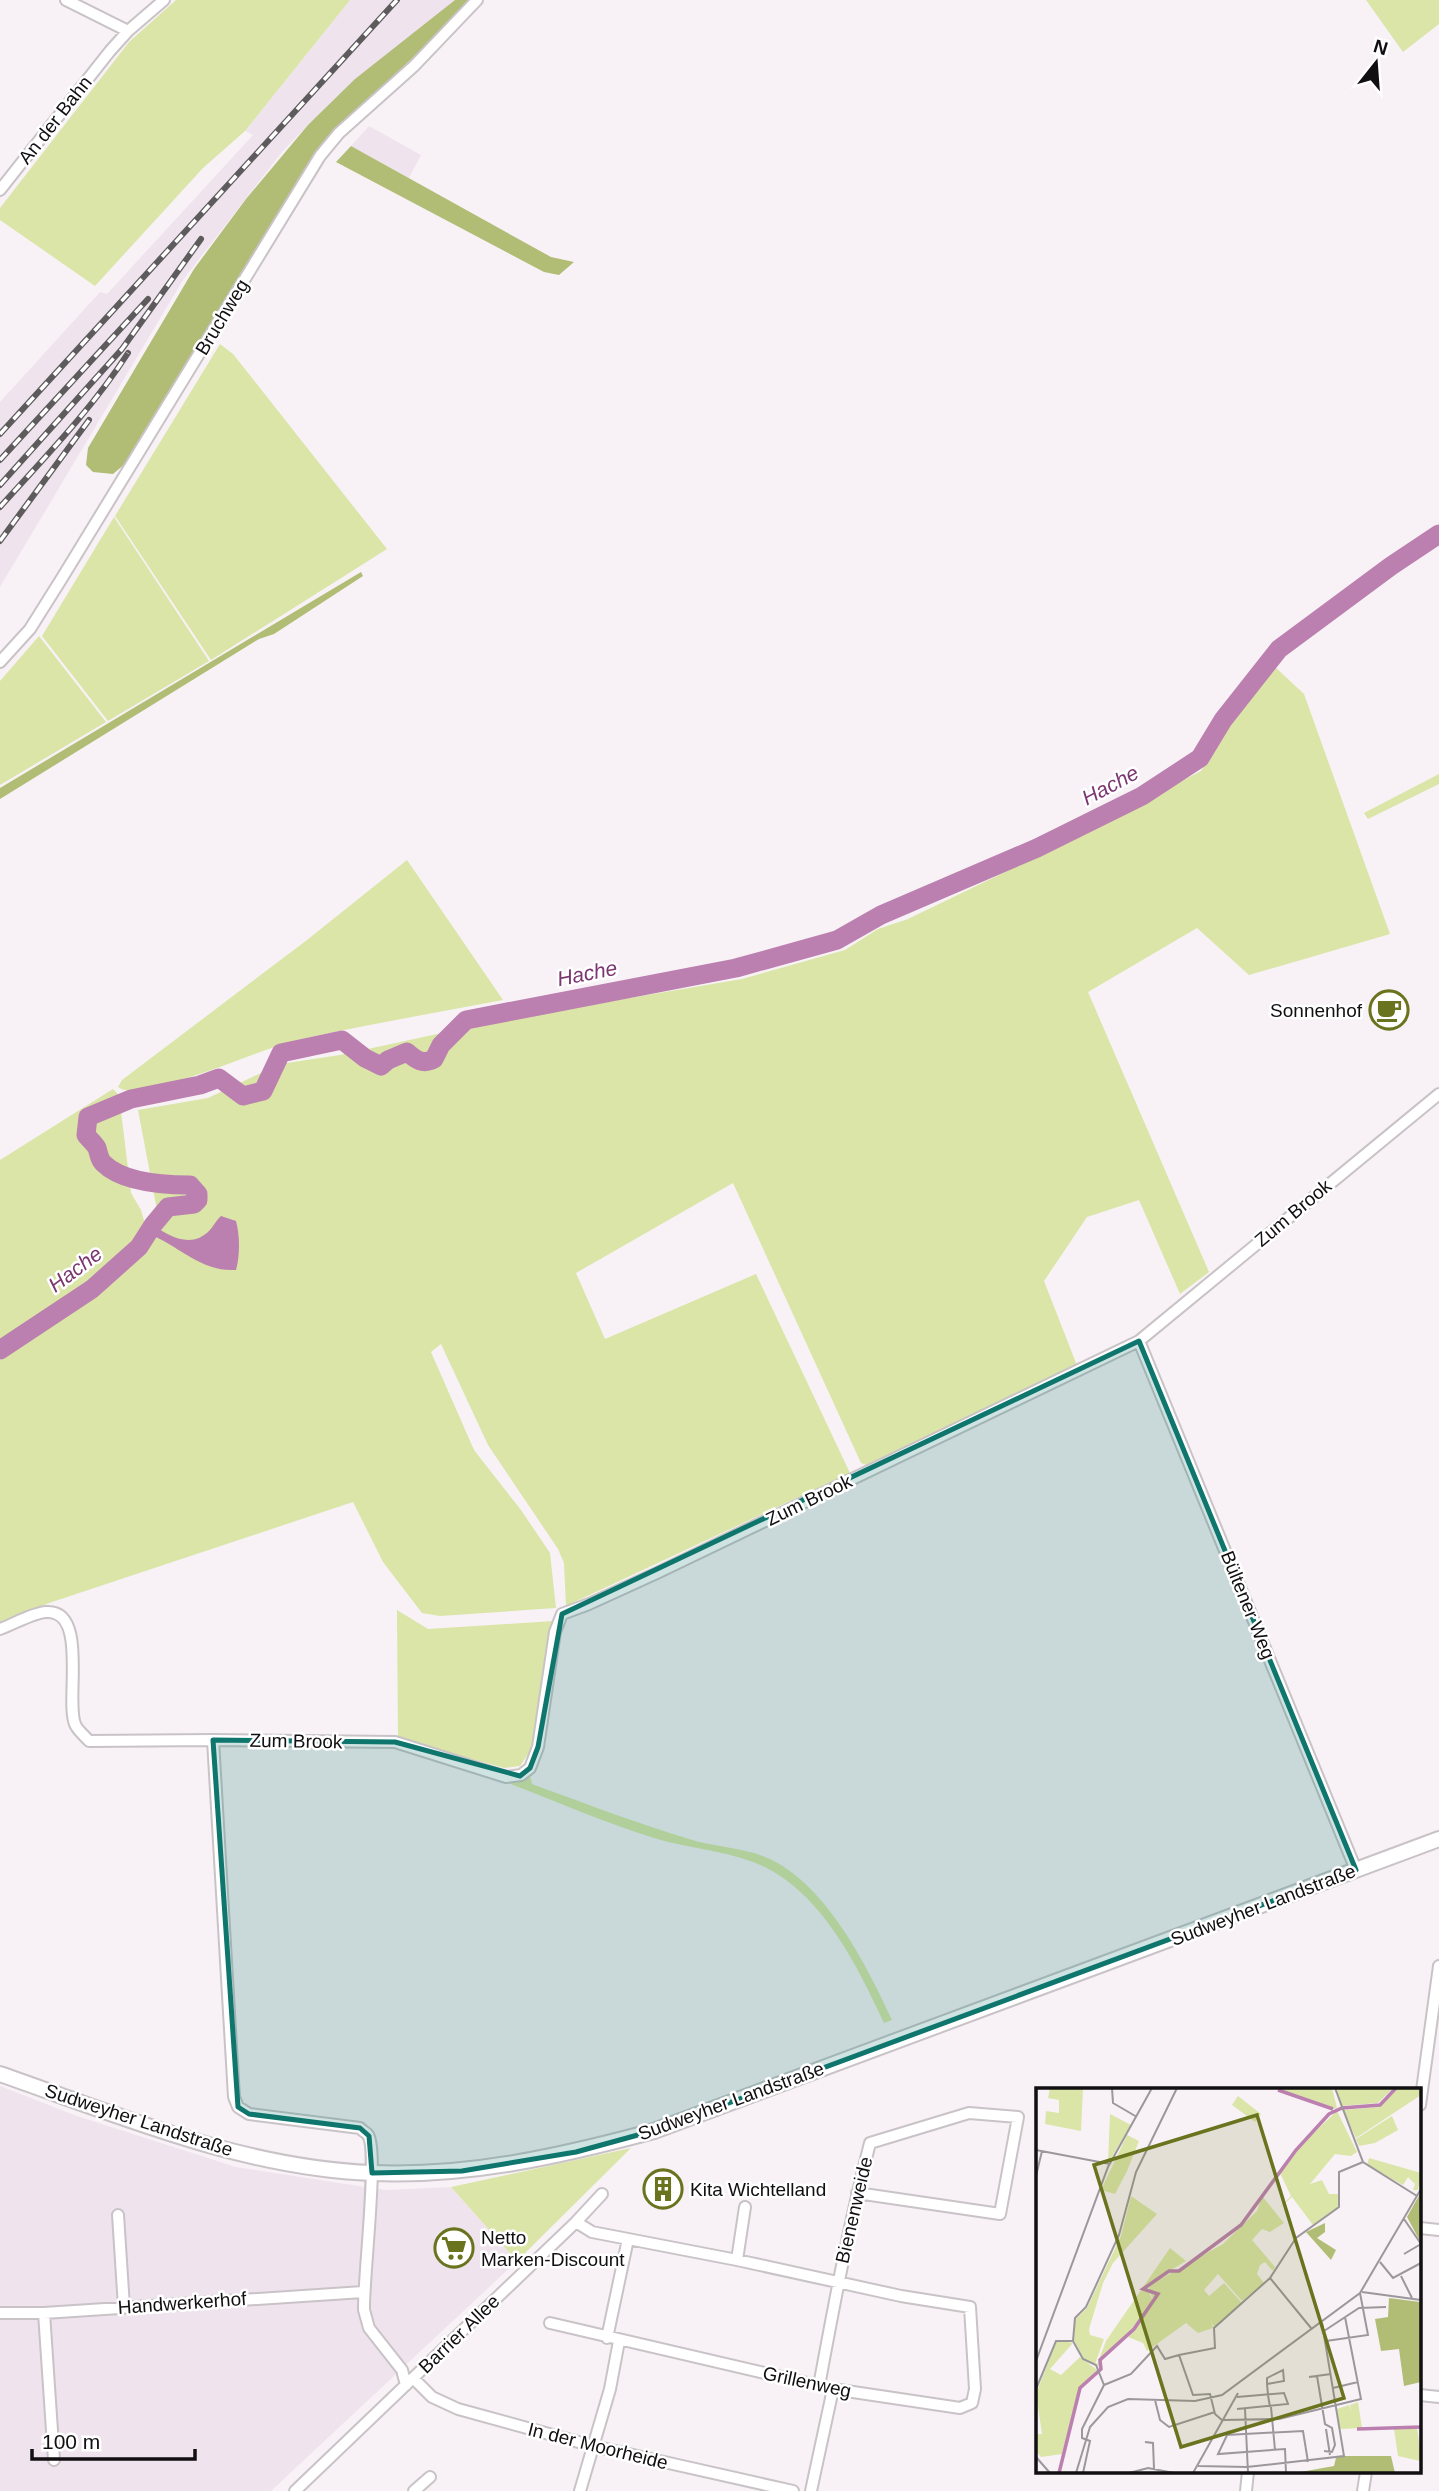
<svg xmlns="http://www.w3.org/2000/svg" width="1439" height="2491" font-family="Helvetica,sans-serif">
<style>
.built{fill:#efe4ed}
.green{fill:#dae5a7}
.forest{fill:#b1bc75}
.water{fill:#bb80af}
.lines{fill:none;stroke-linecap:round;stroke-linejoin:round}
.river{stroke:#bb80af;stroke-width:19}
.minor-casing{stroke:#c9c3c7;stroke-width:14}
.major-casing{stroke:#c9c3c7;stroke-width:18}
.minor{stroke:#fff;stroke-width:10}
.major{stroke:#fff;stroke-width:14}
.rail-casing{stroke:#5e5b5d;stroke-width:6}
.rail{stroke:#fff;stroke-width:3.5;stroke-dasharray:10;stroke-linecap:butt}
.marked{fill:#0f766e;fill-opacity:0.2;stroke:#0f766e;stroke-width:5;stroke-linejoin:round}
.labels{text-anchor:middle;dominant-baseline:central;stroke-width:5;stroke-linejoin:round;paint-order:stroke}
.street-label{font-size:19px;fill:#110f11;stroke:#fff}
.poi-label{font-size:19px;fill:#110f11;stroke:#fff;text-anchor:start}
.water-label{font-size:21px;font-style:italic;fill:#7b3570;stroke:#fff}
.inset-river{fill:none;stroke:#bb80af;stroke-width:3.5}
.inset-road{fill:none;stroke:#9c979a;stroke-width:2}
.view{fill:#6a731d;fill-opacity:0.15;stroke:#6a731d;stroke-width:3.5}
.inset-edge{fill:none;stroke:#110f11;stroke-width:3.5}
</style>
<rect width="100%" height="100%" fill="#f8f2f6"/>
<path class="built" d="M350,0H455L308,125L282,152L183,280L0,587V402L100,292L107,294L253,135L245,131Z
M369,126L421,155L409,178L351,146Z
M0,2086L77,2116L236,2167L385,2190L451,2187L517,2261L271,2491H0Z"/>
<path class="green" d="M176,0H350L245,131L203,168L95,286L0,220V208L129,42Z
M1366,0H1439V24L1403,52Z
M220,344L233,354L387,549L211,660L115,516Z
M114,517L209,661L108,721L42,636Z
M39,636L106,722L0,785V681Z
M1274,666L1304,694L1390,934L1249,975L1197,928L1088,992L1209,1272L1180,1294L1139,1200L1087,1217L1044,1281L1078,1368L866,1465L861,1463L733,1183L576,1273L605,1339L756,1274L850,1473L566,1606L564,1563L558,1549L488,1445L441,1344L431,1352L474,1450L521,1510L550,1553L556,1608L440,1616L422,1613L383,1562L353,1502L49,1603L0,1623V1360L96,1294L142,1253L160,1226L138,1110L208,1098L280,1064L340,1055L511,1018L742,979L845,950L878,929L908,919L1036,857L1201,771L1227,725Z
M1439,774V784L1368,819L1364,813Z
M407,860L503,1000C436,1013 368,1024 302,1039C274,1046 247,1057 220,1067C201,1073 133,1100 118,1087L122,1080L307,940Z
M113,1089L119,1095L131,1193L141,1210L145,1224L144,1232L137,1244L86,1285L0,1339V1160Z
M397,1610L428,1629L553,1621L531,1750L520,1766L504,1768L398,1738Z
M530,1776L532,1784C584,1803 636,1823 689,1839C717,1848 746,1847 772,1860C828,1888 867,1966 892,2020L884,2023C856,1963 819,1887 753,1862C721,1850 686,1848 654,1838C602,1822 551,1799 500,1780L516,1781Z
M631,2148L517,2261L451,2187Z"/>
<path class="forest" d="M455,0H474L337,129L319,150L126,463L113,474L93,472L86,465L88,448L194,269L246,199L308,125L355,79Z
M351,146L551,257L574,262L559,275L544,272L336,162Z
M361,572L363,576L274,634L259,639L0,799V788Z"/>
<path class="water" d="M221,1216L236,1221C240,1236 240,1255 236,1270C203,1272 182,1249 154,1236L139,1247L153,1225C170,1237 192,1249 210,1230C214,1225 216,1221 221,1216Z"/>
<g class="lines">
<path class="river" d="M0,1350L92,1289L139,1247L153,1225L168,1207L194,1204L198,1200V1194L190,1185C165,1185 123,1183 103,1163C99,1159 99,1154 97,1148C94,1143 89,1139 86,1135L88,1117L131,1099L200,1085L219,1078L243,1096L263,1091L281,1053L342,1040L365,1058L381,1066L388,1060L407,1052C416,1060 423,1065 434,1059L441,1045L466,1020L736,968L837,940L881,915L1037,848L1142,796L1200,758L1223,720L1279,649L1391,566L1439,534"/>
<g class="minor-casing">
<path id="minor" d="M66,0L128,31
M0,190L110,51L128,31L164,0
M0,662L30,629L62,578L320,156L339,133L414,66L477,0
M1139,1341L1356,1870
M0,1629C14,1624 32,1613 46,1612C89,1609 65,1701 75,1724C77,1730 85,1736 89,1741L213,1740L234,2097L238,2107L249,2114L360,2128C362,2131 366,2132 368,2135C379,2151 363,2280 364,2310L369,2328L402,2370L406,2385
M213,1740L395,1742L506,1777L521,1775L530,1768L538,1747L555,1632L562,1614L589,1604L657,1573L1139,1341L1439,1094
M1420,2105L1439,1966
M118,2215L124,2307
M1420,2228L1439,2230
M737,2260L745,2207
M0,2313H44L363,2292
M44,2313L54,2460
M550,2323L833,2389L960,2408L972,2403L975,2389L970,2307L901,2296L737,2260L592,2232L576,2222
M607,2338L628,2239
M413,2378L432,2397L458,2409L593,2446L793,2491
M819,2386C834,2305 849,2224 870,2143L969,2113L1018,2117L1000,2214L857,2193
M1420,2395L1439,2397
M295,2491L576,2222L602,2194
M414,2491L430,2477
M580,2491L610,2389L619,2341
M811,2491L833,2389
M1246,2491L1248,2472
M1363,2491L1366,2472"/>
</g>
<g class="major-casing">
<path id="major" d="M0,2074C121,2116 242,2168 372,2173C469,2177 561,2156 654,2131L1439,1839"/>
</g>
<use href="#minor" class="minor"/>
<use href="#major" class="major"/>
<g class="rail-casing">
<path id="rail" d="M0,434L397,0
M0,460L148,299
M0,485L122,349L201,239
M0,507C45,457 92,409 128,353
M0,541L89,420"/>
</g>
<use href="#rail" class="rail"/>
</g>
<path class="marked" d="M1139,1341L1356,1870L656,2130L576,2152L462,2171L372,2173L369,2136L360,2128L249,2114L238,2107L213,1740L395,1742L520,1776L530,1768L538,1747L562,1614Z"/>
<defs>
<g id="cafe-ring" transform="scale(2.0125)"><circle r="9.5" fill="#fff" stroke="#6a731d" stroke-width="1.5"/><path d="M-5.5-4.5H6V0H3Q3 3.5 0 3.5H-2.5Q-5.5 3.5-5.5 0ZM3-3.2v2h1.7v-2ZM-6 4.5H4V6H-6Z" fill="#6a731d"/></g>
<g id="building-ring" transform="scale(2.0125)"><circle r="9.5" fill="#fff" stroke="#6a731d" stroke-width="1.5"/><path d="M-4-6H4V6H1V3H-1V6H-4ZM-2.5-4.3h1.7v1.8h-1.7ZM.8-4.3h1.7v1.8H.8ZM-2.5-1h1.7V.8h-1.7ZM.8-1h1.7V.8H.8Z" fill="#6a731d"/></g>
<g id="supermarket-ring" transform="scale(2.0125)"><circle r="9.5" fill="#fff" stroke="#6a731d" stroke-width="1.5"/><path d="M-6-5.5h2.5l.6 2H6L4.5 2H-2.5L-4.4-4H-6ZM-1.5 3.2a1.3 1.3 0 1 0 .1 0ZM3 3.2a1.3 1.3 0 1 0 .1 0Z" fill="#6a731d"/></g>
</defs>
<g fill-rule="evenodd">
<use href="#cafe-ring" x="1389" y="1010"/>
<use href="#building-ring" x="663" y="2189"/>
<use href="#supermarket-ring" x="454" y="2248"/>
</g>
<g class="labels">
<g class="street-label">
<text transform="translate(55 120) rotate(-52)">An der Bahn</text>
<text transform="translate(222 317) rotate(-59)">Bruchweg</text>
<text transform="translate(1293 1213) rotate(-40)">Zum Brook</text>
<text transform="translate(809 1500) rotate(-26)">Zum Brook</text>
<text transform="translate(1248 1605) rotate(68)">Bültener Weg</text>
<text transform="translate(296 1741) rotate(1)">Zum Brook</text>
<text transform="translate(1263 1905) rotate(-21)">Sudweyher Landstraße</text>
<text transform="translate(731 2101) rotate(-20)">Sudweyher Landstraße</text>
<text transform="translate(139 2120) rotate(18)">Sudweyher Landstraße</text>
<text transform="translate(854 2210) rotate(-77)">Bienenweide</text>
<text transform="translate(182 2303) rotate(-4)">Handwerkerhof</text>
<text transform="translate(459 2334) rotate(-44)">Barrier Allee</text>
<text transform="translate(807 2382) rotate(12)">Grillenweg</text>
<text transform="translate(598 2446) rotate(14)">In der Moorheide</text>
</g>
<g class="poi-label">
<text x="1362" y="1010" text-anchor="end">Sonnenhof</text>
<text x="690" y="2189">Kita Wichtelland</text>
<text x="481" y="2237">Netto<tspan x="481" dy="22">Marken-Discount</tspan></text>
</g>
<g class="water-label">
<text transform="translate(1110 785) rotate(-28)">Hache</text>
<text transform="translate(587 973) rotate(-11)">Hache</text>
<text transform="translate(75 1269) rotate(-37)">Hache</text>
</g>
</g>
<g transform="translate(1036 2088)">
<rect width="385" height="385" fill="#f8f2f6"/>
<path d="M14,0H47L45,43L9,36L10,23L23,25V12L12,10ZM296,0L301,20L298,21L242,1ZM300,0H357L342,15L304,18ZM362,0H385V7L320,50L306,22L344,19ZM202,8L225,26L219,34L196,17ZM301,23L321,64L315,68L299,66L274,96L286,92L293,106H304L302,119L277,137L256,109L241,122L255,108L244,85L269,53ZM74,26L95,37L72,75ZM356,28L362,42L339,55L323,58L320,51ZM91,47L103,53L91,83L79,106L65,102ZM333,70L385,85L382,102H377L379,96L372,89L367,97L331,77ZM95,108L121,126L77,175L67,195L53,241L54,247L68,251L59,276L48,271L38,252L39,232L51,220L85,148ZM226,108L248,135L234,144L226,141L216,152L239,179L237,183L229,174L224,177L221,186L228,195L206,213L182,186L168,202L173,208L188,195L206,215L178,239L175,233L177,240L162,245L150,235L111,263L107,255L92,249L118,214L112,198L187,156L221,123ZM134,160L150,173L110,197L117,213L85,255L64,271L62,281L61,276L70,253ZM21,252L37,255L14,281L25,287L44,269L61,282L43,300L26,366L5,369L0,363V346H6L0,306ZM322,314L326,340L304,341L301,321L313,317L315,324L314,317ZM381,340L385,367V382L384,373L362,368L358,341Z" fill="#dae5a7"/>
<path d="M385,104V155L371,129ZM289,135V144L281,150L300,162L295,172L270,144ZM353,210L384,214L385,294L368,298L363,261L345,263L339,231L352,229ZM308,368H355L359,385H259L298,378L300,370Z" fill="#b1bc75"/>
<path class="inset-river" d="M242,2L297,21M321,341L385,339M23,385L44,300L65,281L64,272L98,241L122,206L107,201L133,183H143L205,137L260,62L293,26L306,20L344,17L360,0"/>
<path class="inset-road" d="M76,0L77,15L101,29M299,0L327,74L381,108M0,62L74,76M0,88L6,63M368,131L385,156L368,166M344,174L357,190L385,175M365,188L376,210M234,190L275,240M326,204L385,212M288,243L323,220L350,219M37,253L39,230L50,219L83,147L100,84L141,0M37,253L47,271L60,277L68,297M290,253L332,247L324,205M143,267L179,260L178,240L234,190L260,150L303,119V84L327,74M0,273L72,79L116,0M281,288L289,336L296,340L299,357L296,364L288,363M273,289L295,286M231,296L248,293L247,282L231,290V296L232,307L234,319M68,297L95,286L121,258L129,271L143,267L157,307L174,306L179,326L187,333M297,300L322,294M0,301L20,253H37M201,309L248,305L252,316L201,321M119,312L124,332L133,339L179,324M235,319L239,362M209,321L212,385M187,332L243,331L325,311L309,229M290,341L294,367M193,343L182,366L249,361L250,385M190,347L267,343L272,374M109,354L117,355L118,381M0,369L14,385M162,378L211,379L308,368L286,235M40,385L54,339L72,319L92,311L159,313L186,307L324,205L385,101M47,385L54,353L46,350V341L68,297M93,385L112,380L138,385M157,385L202,305"/>
<path class="view" d="M221,27L308,310L145,359L58,77Z"/>
<rect width="385" height="385" class="inset-edge"/>
</g>
<g transform="translate(1376 63) rotate(17)" stroke="#ffffff" stroke-width="5" paint-order="stroke">
<path d="M0-5L12 26L0 18L-12 26Z" fill="#110f11"/>
<text y="-10" font-size="19" font-weight="bold" text-anchor="middle" fill="#110f11">N</text>
</g>
<path d="M32 2449v10h163v-10" fill="none" stroke="#110f11" stroke-width="3.5"/>
<text x="42" y="2449" font-size="21" fill="#110f11" stroke="#ffffff" stroke-width="5" paint-order="stroke">100 m</text>
</svg>
